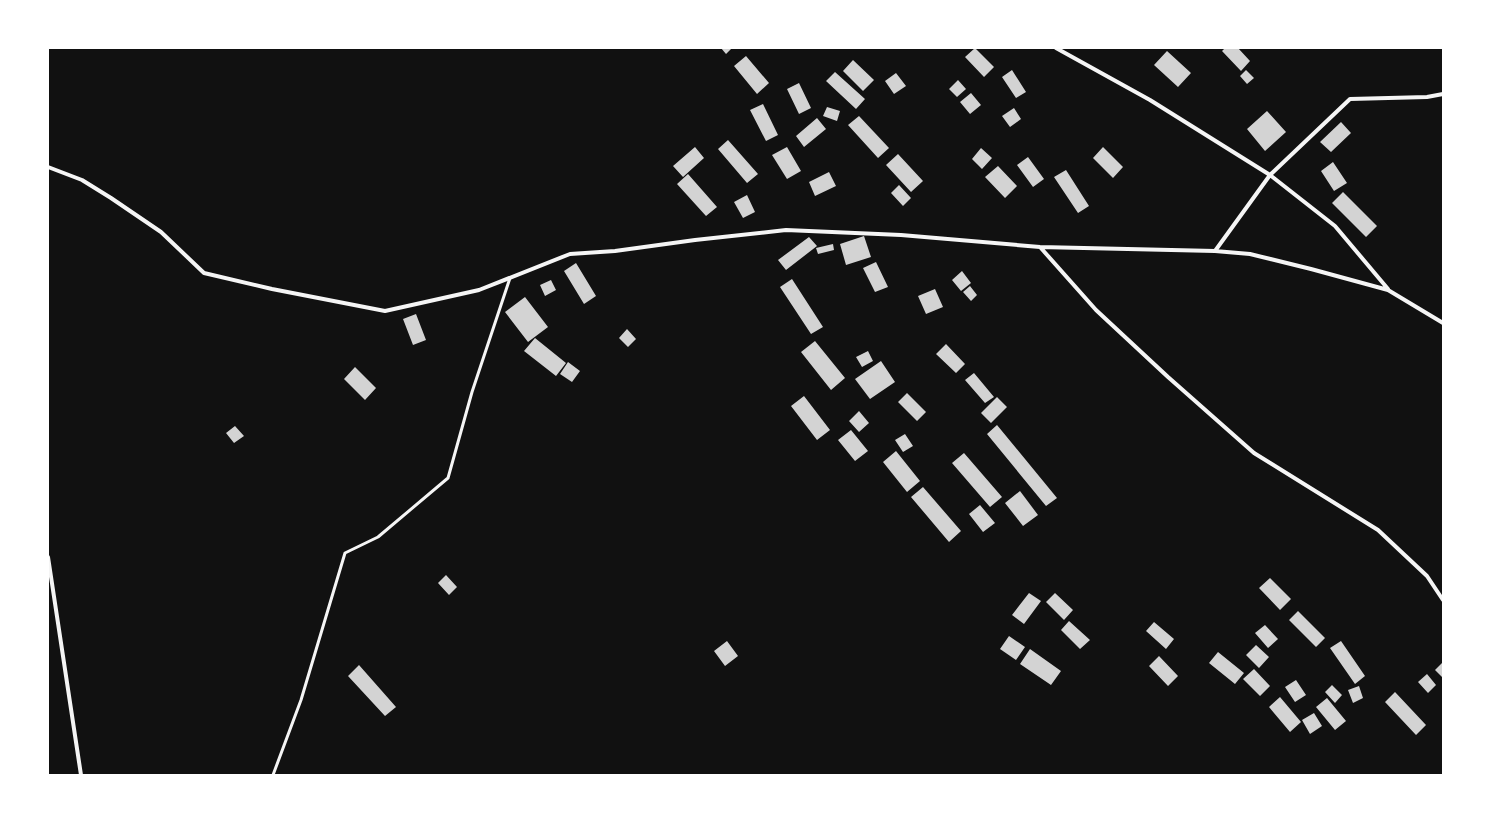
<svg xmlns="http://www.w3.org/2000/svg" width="1491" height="823" font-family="Cabin,sans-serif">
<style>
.building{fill:#d3d3d3}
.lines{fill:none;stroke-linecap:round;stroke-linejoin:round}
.service{stroke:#f5f5f5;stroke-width:3}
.minor{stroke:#f5f5f5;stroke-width:4}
</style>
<rect width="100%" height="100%" fill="#111"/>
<path class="building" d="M721,48H732L726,54Z
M975,48L994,67L984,77L965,57Z
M1225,48H1238L1250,61L1241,71L1222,51Z
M1167,51L1191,73L1178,87L1154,65Z
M746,56L769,83L757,94L734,66Z
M853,60L874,80L863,91L843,71Z
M1012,70L1026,92L1016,98L1002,77Z
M1246,70L1254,78L1247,84L1240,76Z
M835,72L865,99L856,109L826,81Z
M896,73L906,86L894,94L885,81Z
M958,80L966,89L957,97L949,89Z
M799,83L811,108L799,114L787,89Z
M971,93L981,105L970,114L960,102Z
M763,104L778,135L766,141L750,110Z
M827,107L840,111L837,121L823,116Z
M1014,108L1021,119L1010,127L1002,116Z
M1267,111L1286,132L1265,151L1247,129Z
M859,116L889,148L878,158L848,125Z
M817,118L826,129L804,147L796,136Z
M1341,122L1351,133L1331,152L1320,142Z
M728,140L758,174L747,183L718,149Z
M695,147L704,158L683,177L673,166Z
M787,147L801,171L787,179L772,155Z
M1103,147L1123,167L1113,178L1093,158Z
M981,148L992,158L982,169L972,159Z
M898,154L923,181L911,192L886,165Z
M1028,157L1044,179L1033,187L1017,165Z
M1333,162L1347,183L1334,191L1321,171Z
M998,166L1017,186L1005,198L985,177Z
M1066,170L1089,206L1078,213L1054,177Z
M829,172L836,186L815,196L809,182Z
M688,174L717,207L706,216L677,184Z
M899,185L911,198L903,206L891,193Z
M1343,192L1377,226L1366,237L1332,203Z
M747,195L755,212L743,218L734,202Z
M864,236L871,257L846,265L840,244Z
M809,237L817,246L786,270L778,260Z
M833,244L834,250L818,254L816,248Z
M876,262L888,287L875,292L863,268Z
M576,263L596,296L584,304L564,271Z
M962,271L971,283L961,291L952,280Z
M792,279L823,327L811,334L780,287Z
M551,280L556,290L545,296L540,285Z
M970,286L977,295L971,301L963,292Z
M935,289L943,307L926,314L918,296Z
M525,297L548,327L528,342L505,312Z
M416,314L426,340L413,345L403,319Z
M627,329L636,339L628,347L619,338Z
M535,338L566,363L556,376L524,351Z
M815,341L845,378L831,390L801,352Z
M946,344L965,364L956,373L936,354Z
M868,351L873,361L862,367L856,357Z
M881,361L895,382L870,399L855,379Z
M568,362L580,371L572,382L560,374Z
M355,367L376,388L365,400L344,379Z
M974,373L994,397L985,403L965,380Z
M907,393L926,412L917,421L898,402Z
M804,396L830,430L817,440L791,406Z
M997,397L1007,407L991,423L981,413Z
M859,411L869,423L859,432L849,421Z
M997,425L1057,498L1046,506L987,434Z
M235,426L244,436L234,443L226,433Z
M851,430L868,451L855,461L838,440Z
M905,434L913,446L903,452L895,440Z
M896,451L920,481L907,492L883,462Z
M964,453L1002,497L990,507L952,463Z
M923,487L961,531L949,542L911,497Z
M1020,491L1038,515L1023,526L1005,503Z
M980,505L995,523L983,532L969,514Z
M446,575L457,587L449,595L438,583Z
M1270,578L1291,599L1280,610L1259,588Z
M1029,593L1041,601L1024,624L1012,615Z
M1055,593L1073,610L1064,620L1046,602Z
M1298,611L1325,638L1316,647L1289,620Z
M1069,621L1090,640L1080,649L1061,630Z
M1154,622L1174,639L1166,649L1146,631Z
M1265,625L1278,639L1268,648L1255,633Z
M1009,636L1025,647L1016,660L1000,649Z
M727,641L738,656L725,666L714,651Z
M1341,641L1365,676L1355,684L1330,648Z
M1256,645L1269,657L1259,668L1246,655Z
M1030,649L1061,671L1051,685L1020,664Z
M1218,652L1244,673L1235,684L1209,663Z
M1159,656L1178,676L1168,686L1149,666Z
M1443,662V678L1435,670Z
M359,665L396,707L385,716L348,676Z
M1254,669L1270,686L1260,696L1243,679Z
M1427,674L1436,685L1428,693L1418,682Z
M1296,680L1306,695L1295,702L1285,687Z
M1332,685L1342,695L1335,703L1325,692Z
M1359,686L1363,698L1353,703L1348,690Z
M1395,692L1426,725L1416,735L1385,702Z
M1280,697L1301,722L1290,732L1269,707Z
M1327,698L1346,721L1335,730L1316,707Z
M1314,713L1322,726L1310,734L1302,720Z"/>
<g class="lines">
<path class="service" d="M273,775L301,700L345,553L378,537L448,478L472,392L510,278"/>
<path class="minor" d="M1056,48L1150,100L1270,175L1335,226L1388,289
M48,167L82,180L111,198L161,232L204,273L272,289L385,311L479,290L570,254L615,251L695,240L786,230L901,235L1040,247L1215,251L1250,254L1311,269L1388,290L1443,323
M1040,247L1096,310L1168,377L1254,453L1378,530L1427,576L1443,600
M1215,251L1270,175L1350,99L1427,97L1443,94
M48,557L81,775"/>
</g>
<rect width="1491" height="823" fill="none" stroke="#ffffff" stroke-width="98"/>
</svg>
